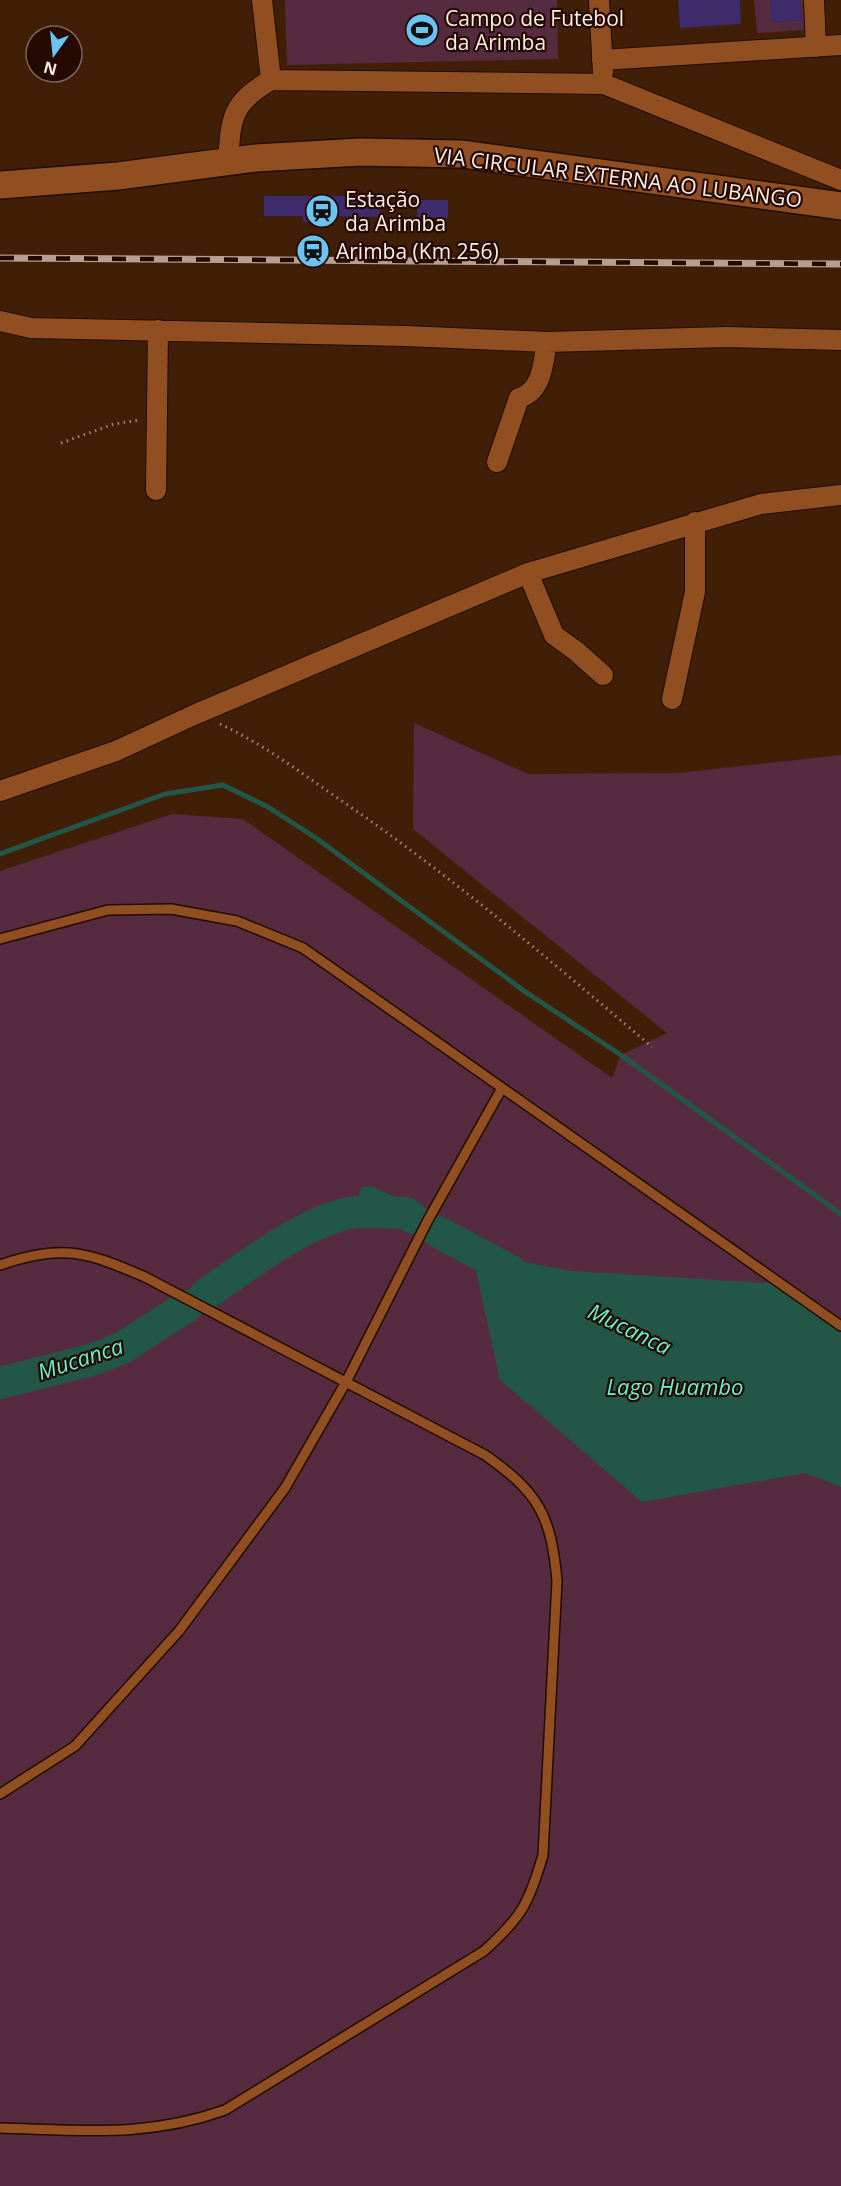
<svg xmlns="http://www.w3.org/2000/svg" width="841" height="2186" font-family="'Open Sans',sans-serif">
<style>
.green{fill:#562b3f}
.water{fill:#225748}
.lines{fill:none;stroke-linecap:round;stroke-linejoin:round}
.stream{stroke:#225748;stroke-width:5}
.river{stroke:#225748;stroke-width:32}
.building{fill:#3d2b6b}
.lane-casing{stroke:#200c01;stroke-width:12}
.street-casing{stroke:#200c01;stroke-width:22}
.secondary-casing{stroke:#200c01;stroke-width:30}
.path{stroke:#9f8675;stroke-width:3;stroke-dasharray:1.5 4.5;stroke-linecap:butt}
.lane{stroke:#914f21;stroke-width:9}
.street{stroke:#914f21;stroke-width:20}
.secondary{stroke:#914f21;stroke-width:27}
.rail-casing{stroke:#b69f90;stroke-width:7}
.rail{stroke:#230900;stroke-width:4.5;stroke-dasharray:14;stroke-linecap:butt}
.labels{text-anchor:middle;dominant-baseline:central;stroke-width:4.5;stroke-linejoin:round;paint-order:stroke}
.poi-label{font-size:21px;fill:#feeee5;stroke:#230900;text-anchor:start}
.street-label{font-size:21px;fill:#feeee5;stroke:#230900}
.water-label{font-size:22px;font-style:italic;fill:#66f1cc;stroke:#230900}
</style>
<rect width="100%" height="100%" fill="#411f06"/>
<path class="green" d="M285,0H557L558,59L287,65Z
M754,0H770L772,22L802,20L800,0H804L806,30L757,33Z
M414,723L528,774L677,773L841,755V2186H0V871L172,814L243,819L612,1078L621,1055L667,1033L413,829Z"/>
<path class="water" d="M371,1186L393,1196L406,1213L402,1222L378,1224L352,1213L362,1187Z
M472,1252L572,1271L781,1284L841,1326V1487L805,1473L642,1502L500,1380Z
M164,1309L174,1313C173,1327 162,1341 150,1349L140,1347L127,1352L122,1348C124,1342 128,1341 131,1336C145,1318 135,1313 164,1309Z"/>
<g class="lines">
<path class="stream" d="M0,854L165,794L223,785L268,807L316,838L527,993L621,1055L841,1214"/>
<path class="river" d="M438,1232L511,1271
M206,1294C246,1267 303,1222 350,1213C367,1210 388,1213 406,1213L413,1218
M0,1383L91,1360L122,1348L187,1306"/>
</g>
<path class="building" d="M678,0H740L741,24L680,28Z
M770,0H800L802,20L771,22Z
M264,196H380V217L320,216L321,222H303V216H264Z
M418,200H448V218L417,217Z"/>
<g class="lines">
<g class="lane-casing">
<path id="lane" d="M0,939L108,910L171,909L237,921L303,948L841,1326
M0,1265C62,1243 87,1252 145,1277L485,1455C539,1493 551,1515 557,1581L543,1855C529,1903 522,1917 484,1951L225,2110C147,2138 81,2130 0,2128
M0,1794L75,1746L179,1631L285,1488L346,1382L428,1220L502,1088"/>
</g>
<g class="street-casing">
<path id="street" d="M262,0L271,80
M599,0L603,72
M814,0L816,47
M602,60L841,45
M228,162C231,118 231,103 271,80L604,84L841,180
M0,321L31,328L406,336L547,342L726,337L841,340
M497,462L519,398C543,391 543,362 547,342
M156,490L158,330
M528,573L554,635L576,651L603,675
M672,699L695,592V522
M0,791L116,751L196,714L528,573L761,504L841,495"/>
</g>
<g class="secondary-casing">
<path id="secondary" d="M0,185L118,176L256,158L360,152L462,154L841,206"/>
</g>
<path class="path" d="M61,443L114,424L140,420
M220,724C263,744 300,772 339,799C449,874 551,961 652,1047"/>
<use href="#lane" class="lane"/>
<use href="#street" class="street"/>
<use href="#secondary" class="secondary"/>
<g class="rail-casing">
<path id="rail" d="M0,258L841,264"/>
</g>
<use href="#rail" class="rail"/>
</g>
<defs>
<g id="stadium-disc" transform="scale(1.725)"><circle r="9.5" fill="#6ac3f1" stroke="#230900"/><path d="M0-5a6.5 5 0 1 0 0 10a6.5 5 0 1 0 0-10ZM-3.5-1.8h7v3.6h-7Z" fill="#111"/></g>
<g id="station-disc" transform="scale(1.725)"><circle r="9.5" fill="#6ac3f1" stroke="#230900"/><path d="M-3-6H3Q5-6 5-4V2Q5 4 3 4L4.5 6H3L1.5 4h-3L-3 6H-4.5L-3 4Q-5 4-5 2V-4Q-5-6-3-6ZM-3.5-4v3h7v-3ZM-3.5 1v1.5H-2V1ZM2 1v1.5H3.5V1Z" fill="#111"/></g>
</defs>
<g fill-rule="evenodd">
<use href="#stadium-disc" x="422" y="30"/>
<use href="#station-disc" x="322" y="211"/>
<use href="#station-disc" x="313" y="251"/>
</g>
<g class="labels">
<g class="poi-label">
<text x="445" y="18">Campo de Futebol<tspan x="445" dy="24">da Arimba</tspan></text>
<text x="345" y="199">Estação<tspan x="345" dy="24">da Arimba</tspan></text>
<text x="336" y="251">Arimba (Km 256)</text>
</g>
<g class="street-label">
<text transform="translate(618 177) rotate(7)">VIA CIRCULAR EXTERNA AO LUBANGO</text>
</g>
<g class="water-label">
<text transform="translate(630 1328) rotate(26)">Mucanca</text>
<text transform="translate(80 1358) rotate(-18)">Mucanca</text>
<text x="675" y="1386">Lago Huambo</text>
</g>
</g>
<g transform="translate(54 54) rotate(195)"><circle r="28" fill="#230900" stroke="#7b655c" stroke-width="1.5"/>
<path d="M0-4.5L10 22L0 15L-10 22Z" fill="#6ac3f1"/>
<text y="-9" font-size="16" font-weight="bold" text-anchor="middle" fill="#feeee5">N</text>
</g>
</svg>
